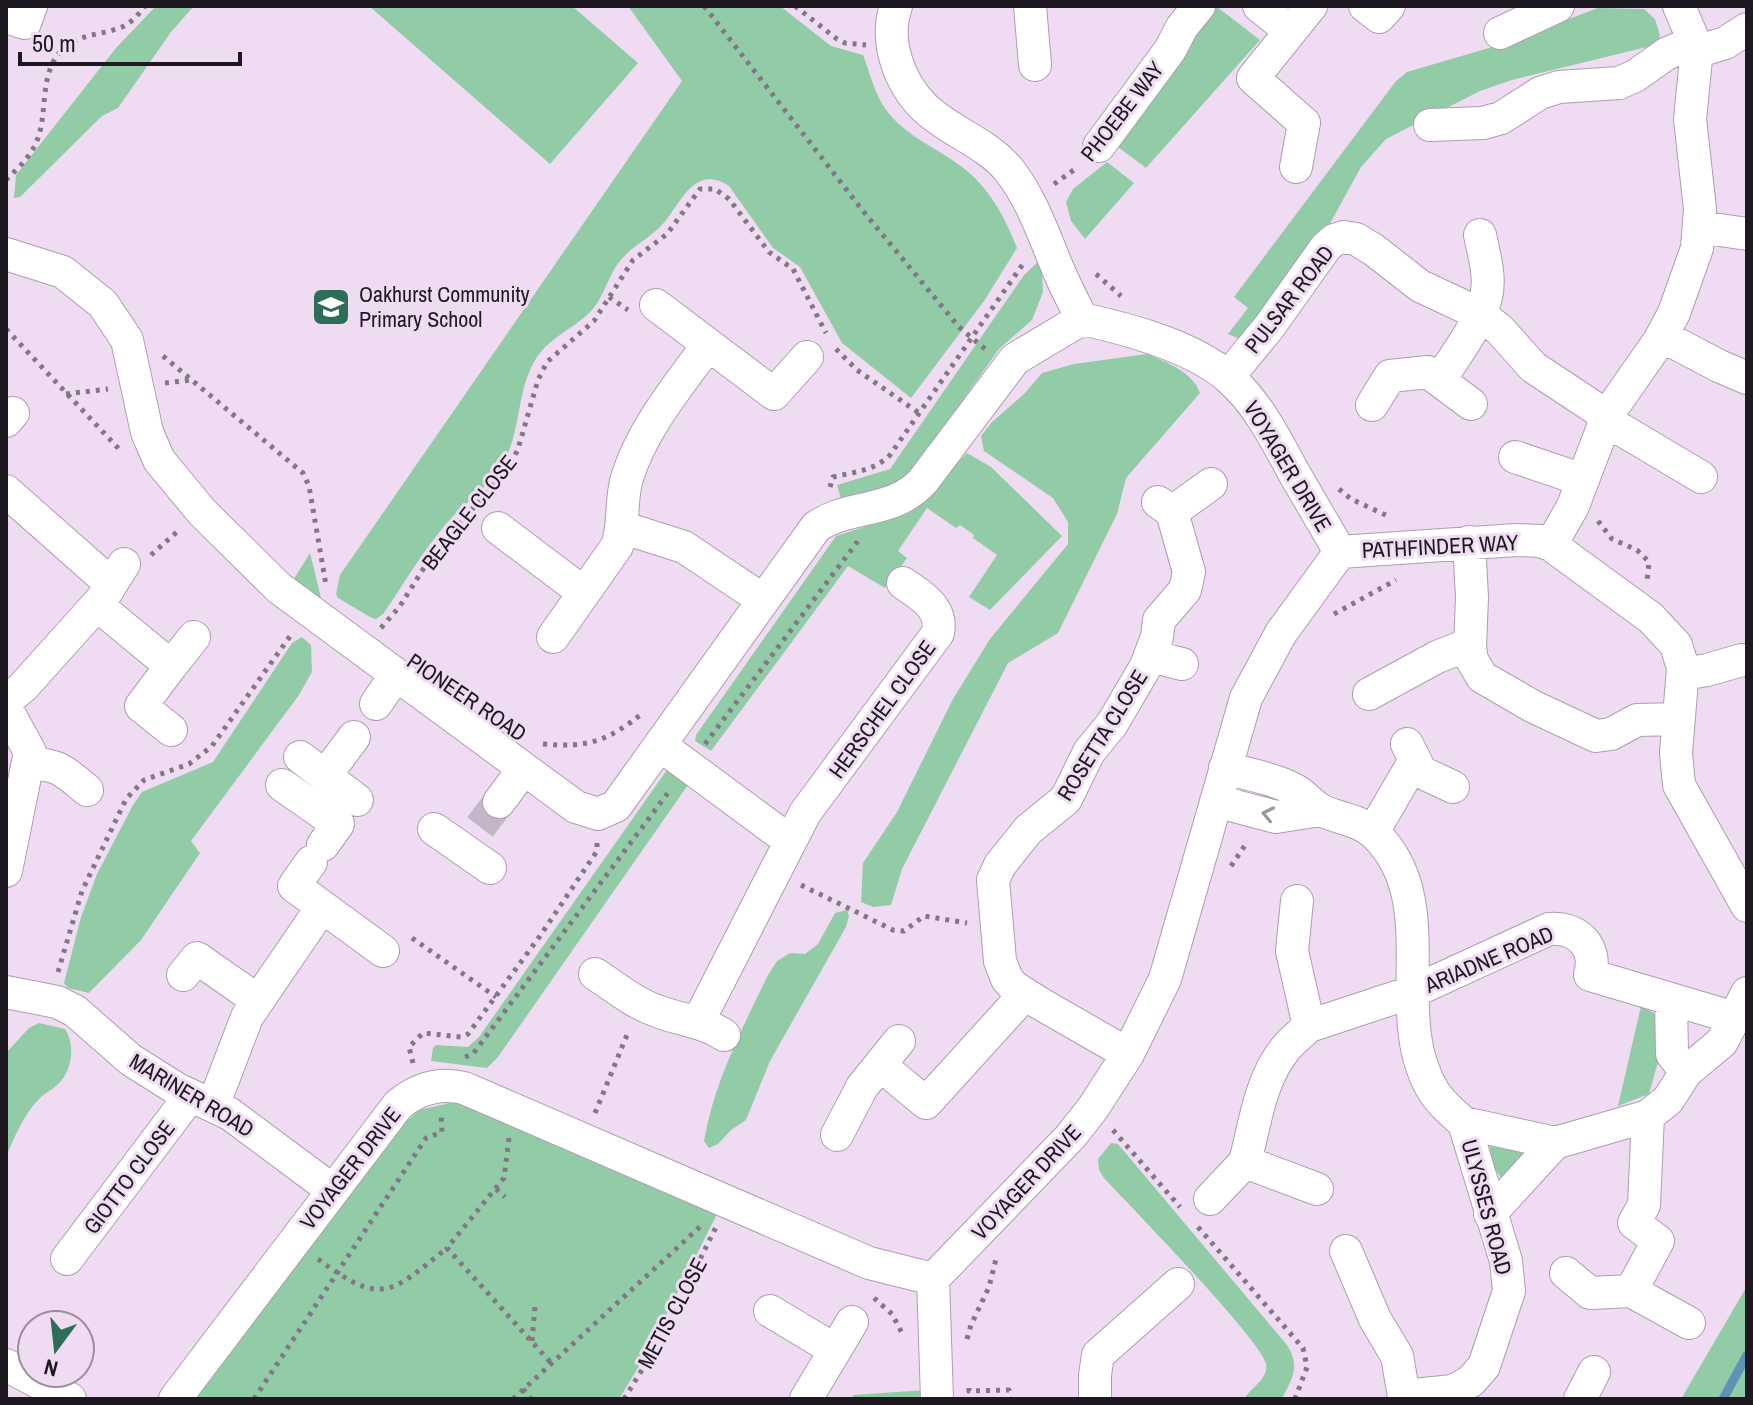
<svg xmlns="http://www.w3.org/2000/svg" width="1753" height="1405" font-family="'Archivo Narrow',sans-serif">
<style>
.green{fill:#92cca7}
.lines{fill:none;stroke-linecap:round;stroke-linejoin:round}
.stream{stroke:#5e93b6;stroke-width:9}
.minor-tunnel{stroke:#c5b5c8;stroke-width:32;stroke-dasharray:32 16;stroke-linecap:butt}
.minor-casing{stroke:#ae9cb1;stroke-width:34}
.path{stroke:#837785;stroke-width:5;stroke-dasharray:4 6;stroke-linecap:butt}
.minor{stroke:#fff;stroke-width:32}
.oneway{stroke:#9a979b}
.labels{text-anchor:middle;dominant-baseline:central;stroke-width:6;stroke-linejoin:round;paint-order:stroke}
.street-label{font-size:22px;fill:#1e1820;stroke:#efdcf2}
.poi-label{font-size:22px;fill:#1e1820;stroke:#efdcf2;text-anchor:start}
</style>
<rect width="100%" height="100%" fill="#efdcf2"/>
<path class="green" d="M156,6H194L171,32L118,108L102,116L20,197L14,198L16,175L116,48Z
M369,6H572L638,63L550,164Z
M628,6H780L831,46L863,55C869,70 873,87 881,102C899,134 935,146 962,167C989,187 1005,217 1017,248L984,301L911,398L842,343L800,267L773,248L729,186C693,163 681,205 661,226C648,239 631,247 619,262C607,278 603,301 588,314C571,330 551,337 537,357C516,389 522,429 504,461C491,486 464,503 446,524C422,552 404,584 383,614L376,619L370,617L338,598L336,594L340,575L682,81Z
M1216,6L1260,40L1146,168L1110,141Z
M1598,8L1644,9L1655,19L1660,36L1655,45L1512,80L1480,91L1386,139L1361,167L1327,229L1247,342L1228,334L1248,308L1234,297L1396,81L1407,72L1499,45Z
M1107,162L1134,183L1085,239L1071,221L1066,202L1073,189Z
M1038,262L1042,274L1043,292L1032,320L999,349L915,468L891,486L841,499L837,485L890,469L1024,275Z
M1147,354C1166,362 1193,372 1200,393L1126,478L1117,514L1058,633L1008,663L902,869L891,905L873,907L861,902L863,863L897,812L953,699L990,639L1068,544V522L1053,498L984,451L981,436L992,422L1024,394L1042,373L1074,364Z
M967,453L991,467L1062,536L990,610L969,597L997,555L973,538L974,535L960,525L956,528L927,508L898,551L907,558L885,588L848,566L711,751L695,741L696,735L836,536L911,512Z
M310,553L323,606L292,582Z
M302,637L311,645L312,672L299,695L191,841L200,853L141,940L89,993L68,988L64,983L81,917L97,874L133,805L142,792L213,762L292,643Z
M669,767L690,782L498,1057L487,1068L431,1061L433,1048L436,1045L468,1047L479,1037Z
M847,910L849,916L846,927L770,1061L746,1120L731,1130L718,1144L709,1148L704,1141C714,1082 742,1029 768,975L777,961L790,953L805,954L818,944L835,913Z
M1641,1006L1659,1016L1667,1030L1649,1094L1618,1106Z
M39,1023L65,1029C76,1046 72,1073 56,1086C52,1090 45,1093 41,1097C24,1113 15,1136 6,1157V1053L29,1028Z
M459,1101L718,1212L650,1348L619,1399H192L396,1131L419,1110Z
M1111,1143L1118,1144L1287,1345C1301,1367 1292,1378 1282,1399H1244C1250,1388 1269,1379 1266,1364C1262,1341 1129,1205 1104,1178L1099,1170L1098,1159Z
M1490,1145L1521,1149L1524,1157L1501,1178L1491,1162Z
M1747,1286V1399H1681Z
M925,1390L924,1399H853V1395Z"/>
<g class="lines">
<path class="stream" d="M1723,1399L1747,1355"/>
<path class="minor-tunnel" d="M480,827L499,802"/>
<g class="minor-casing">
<path id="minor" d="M896,6C884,41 899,83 925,108C950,132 986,142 1009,170C1032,199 1044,236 1058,269C1065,286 1074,303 1082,319
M1030,6L1035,65
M1259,6L1290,31
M1365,6L1379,17L1389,6
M6,17L25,23L31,6
M1500,33L1558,6
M1696,52L1725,43L1747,29
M1430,125L1483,123L1501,118L1540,93L1559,87L1619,83L1635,76L1666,54L1694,42
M1099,146L1170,50L1182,27L1199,6
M1296,167L1304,123L1253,78L1311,6
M1700,227L1747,234
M6,254L63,272L103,304L127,340L147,432L159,460L202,512L279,588L576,807L598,814L616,806L816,527C850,503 892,515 923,481L1015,359L1082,319
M656,305L774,394L807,357
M1662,336L1719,366L1747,378
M1228,377L1269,327L1326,247L1334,240L1344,237L1356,239L1374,250L1420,286L1480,314L1500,330L1533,367L1607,416
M1440,380C1455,355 1479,326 1486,297C1491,277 1484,255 1480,235
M1372,405L1390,376L1428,372L1471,404
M6,421L13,413
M1603,424L1622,430L1701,477
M1515,457L1583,480
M6,491L110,583
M1158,502L1172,512L1211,484
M621,527L684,547L763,600
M498,528L584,593
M1469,542L1472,597L1470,648L1472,660L1482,677L1532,706L1596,736L1611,734L1637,720L1679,719
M1551,545L1651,618L1676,645L1683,668L1676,753L1679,785L1747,906
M1340,552L1516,540L1540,541L1551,545L1573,506L1608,414L1659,341L1674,313L1697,248L1700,209L1690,119L1696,59L1693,39L1679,6
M97,605L171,666L141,706L171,730
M553,637L617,546C625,525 620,501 627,478C642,429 678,386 708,345
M1150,656L1182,664
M171,666L194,637
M1683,674L1707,670L1742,660
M1369,694L1437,657L1470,644
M6,701L23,687L102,599L124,564
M376,704L395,676
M6,708L30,752L6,871
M1407,744L1421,772L1453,787
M660,745L790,841
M300,757L357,800
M28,764C58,763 65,772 87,790
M1225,768C1248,774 1275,779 1295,790C1304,795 1311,804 1319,809C1337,819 1359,819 1375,834C1446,903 1385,1014 1434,1092C1442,1105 1453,1113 1464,1123L1506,1261L1509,1291L1484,1366L1471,1381L1453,1391L1404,1396L1403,1399
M325,776L354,737
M282,785L338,824L323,845
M1216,801L1276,817L1320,810
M499,802L523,770
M434,829L490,868
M1373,832L1415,760
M311,862L294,886L383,951
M595,974C615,987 634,1003 657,1011C680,1020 702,1021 724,1035
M183,975L197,958L257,1000
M6,992L57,1002L75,1011L131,1060L177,1089L230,1114L332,1190
M1671,1000L1672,1054L1686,1072
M698,1022L805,813L938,633C943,607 921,596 903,583
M1309,1026L1412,992L1549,929C1577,926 1598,947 1590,975L1735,1018
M1128,1054L1041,1004L1014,987L1007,979L1000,961L993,880L1000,865L1028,830L1066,799L1089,752L1112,724L1146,666L1157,637L1159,620L1185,590L1189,572L1172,512
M880,1065L926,1103L1025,994
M213,1106L247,1017L322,907
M1648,1116L1644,1205L1634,1223L1658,1241L1631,1291L1689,1323
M1464,1123L1555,1143L1648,1116L1668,1100L1686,1072L1722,1042L1747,993
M837,1135L862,1087L899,1041
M1245,1162C1255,1124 1260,1079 1286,1048C1292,1040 1302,1033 1309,1026L1292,951L1297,901
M1210,1199L1245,1162L1317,1189
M1490,1214L1555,1143
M1346,1251L1375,1319L1397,1356L1404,1396
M67,1259L190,1096
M1566,1273L1590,1293L1631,1291
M933,1279L937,1399
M770,1311L835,1350
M6,1365L70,1399
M175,1399L398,1105C417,1089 439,1082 464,1088L869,1263L933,1279L1071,1136L1093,1108L1128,1054L1165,979L1246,698L1281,633L1340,552C1325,526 1309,499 1294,473C1276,440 1258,403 1229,378C1193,346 1128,329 1082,319
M806,1399L852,1322
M1095,1399V1375L1098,1355L1178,1284
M1580,1399L1594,1372"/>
</g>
<path class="path" d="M704,6L863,211L959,327L985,349L983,352
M795,6L837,39L845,43L866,45
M6,180C16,170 28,159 34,147C50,118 37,79 60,52C77,33 100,36 122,27C131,23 139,14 145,6
M1054,184L1078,167
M1096,274L1121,296
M609,297L628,310
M6,329L119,449
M836,349L857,370L919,413
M163,356L303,473L309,486L326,585
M165,383L191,380
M66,394L108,389
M830,487L833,477C854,472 874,471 890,455L1023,264
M1339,489L1351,499L1390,517
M1598,521L1612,539L1637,550L1649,562L1647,581
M151,555L179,530
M1334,614L1396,580
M381,628L400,606L432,555L510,466L518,449L538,380L547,362L594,321L633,260L667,234L700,189H715L729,199L769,252L793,269L826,333
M543,744C589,748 608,741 644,712
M705,744L858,541
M1231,866L1248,841
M801,885L893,930L904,931L924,916L967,923
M412,938L496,997
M58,972L82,891L126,799L144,780L189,764L212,746L293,632
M465,1057L473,1054L670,790
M413,1063L409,1047L423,1033L461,1037L468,1034L540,936L597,851V843
M595,1113L629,1030
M1113,1130L1180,1207
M509,1138L504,1178L447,1248L552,1364
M496,1189L505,1197
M1198,1227L1303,1348L1307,1367L1295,1399
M318,1259C381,1306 389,1295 447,1248
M874,1298L892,1314L904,1337
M967,1339L971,1325L989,1287L996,1259
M532,1341L535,1307
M969,1388V1391L1009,1390L1010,1399
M523,1389L531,1399
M254,1399L426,1138L442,1132L441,1114
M513,1399L703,1224
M624,1399L658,1344L716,1227"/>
<use href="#minor" class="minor"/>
</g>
<defs><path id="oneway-chevron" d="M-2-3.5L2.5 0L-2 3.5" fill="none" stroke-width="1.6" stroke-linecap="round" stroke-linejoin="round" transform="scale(2)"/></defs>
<use class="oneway" href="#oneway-chevron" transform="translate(1268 814) rotate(-168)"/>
<defs>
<g id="school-square" transform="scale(2)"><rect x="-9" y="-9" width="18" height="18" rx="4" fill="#306d59" stroke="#efdcf2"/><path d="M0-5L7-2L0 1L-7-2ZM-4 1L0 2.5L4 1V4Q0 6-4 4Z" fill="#fff"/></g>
</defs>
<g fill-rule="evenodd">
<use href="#school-square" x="331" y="307"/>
</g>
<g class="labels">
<g class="street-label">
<text transform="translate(1122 111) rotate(-52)">PHOEBE WAY</text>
<text transform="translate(1289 299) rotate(-52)">PULSAR ROAD</text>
<text transform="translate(1288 466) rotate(59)">VOYAGER DRIVE</text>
<text transform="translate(469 512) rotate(-52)">BEAGLE CLOSE</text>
<text transform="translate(1440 546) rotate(-3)">PATHFINDER WAY</text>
<text transform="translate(467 697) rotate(34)">PIONEER ROAD</text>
<text transform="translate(882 709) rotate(-54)">HERSCHEL CLOSE</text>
<text transform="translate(1102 735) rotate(-58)">ROSETTA CLOSE</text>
<text transform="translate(1489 959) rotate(-23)">ARIADNE ROAD</text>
<text transform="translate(192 1095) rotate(31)">MARINER ROAD</text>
<text transform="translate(350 1168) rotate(-52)">VOYAGER DRIVE</text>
<text transform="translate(129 1177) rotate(-53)">GIOTTO CLOSE</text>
<text transform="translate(1026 1182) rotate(-47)">VOYAGER DRIVE</text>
<text transform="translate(1487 1207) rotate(75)">ULYSSES ROAD</text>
<text transform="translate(672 1313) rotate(-62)">METIS CLOSE</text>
</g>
<g class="poi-label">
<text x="359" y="294">Oakhurst Community<tspan x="359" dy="25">Primary School</tspan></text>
</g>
</g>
<rect width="1753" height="1405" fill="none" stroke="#1e1820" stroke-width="16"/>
<g transform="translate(56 1349) rotate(195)"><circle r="38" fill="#efdcf2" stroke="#9b8e9e" stroke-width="2"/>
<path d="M0-6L14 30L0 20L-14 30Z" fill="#306d59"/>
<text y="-12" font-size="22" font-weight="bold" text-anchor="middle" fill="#1e1820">N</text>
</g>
<path d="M20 52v12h220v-12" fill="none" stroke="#1e1820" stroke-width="4"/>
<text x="32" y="52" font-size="24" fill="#1e1820" stroke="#efdcf2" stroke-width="6" paint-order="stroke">50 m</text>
</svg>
